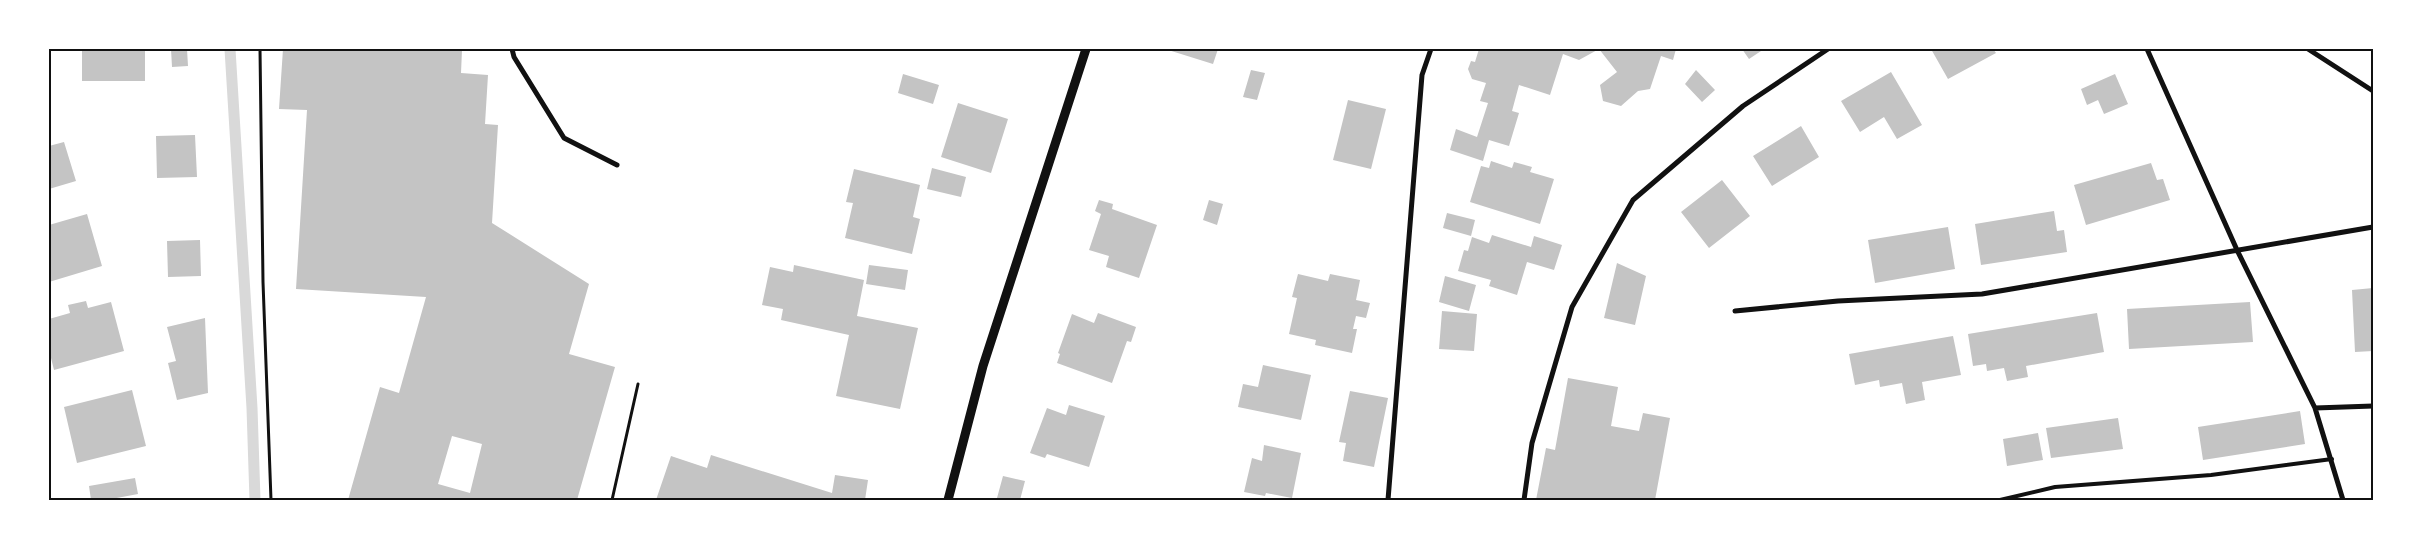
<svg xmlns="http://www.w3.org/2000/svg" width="2422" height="549" font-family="Roboto,sans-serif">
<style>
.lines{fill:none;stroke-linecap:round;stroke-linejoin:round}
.stream{stroke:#d9d9d9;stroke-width:11}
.building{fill:#c4c4c4;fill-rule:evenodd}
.path{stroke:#111;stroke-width:3}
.service{stroke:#111;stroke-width:4}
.minor{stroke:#111;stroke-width:5}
.tertiary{stroke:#111;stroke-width:9}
.neatline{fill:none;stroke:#111;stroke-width:2}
</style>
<rect width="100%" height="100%" fill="#fff"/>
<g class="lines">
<path class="stream" d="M230,49L252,408L255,500"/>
</g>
<path class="building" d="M82,49H145V81H82Z
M171,49H187L188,66L172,67Z
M283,49L462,50L461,73L488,75L485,124L498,125L492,223L589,284L569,354L615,367L577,500H348L380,387L399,393L426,297L296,289L307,110L279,109ZM452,436L482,444L470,493L438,484Z
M1165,49H1218L1213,64Z
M1479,49H1676L1673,60L1661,56L1650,89L1638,91L1621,106L1603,101L1600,85L1617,72L1599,49L1579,60L1563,54L1550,95L1519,85L1512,111L1519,113L1509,146L1489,140L1483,161L1450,150L1456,129L1477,137L1488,103L1480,101L1486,83L1472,79L1468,69L1471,61L1475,62Z
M1742,49H1764L1749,59Z
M1931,49H1993L1996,53L1948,79Z
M1251,70L1265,73L1257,100L1243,97Z
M1696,70L1715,90L1702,102L1685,84Z
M1891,72L1922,125L1897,139L1884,117L1860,132L1841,101Z
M903,74L939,85L933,104L898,93Z
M2115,74L2128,104L2104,114L2098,100L2087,105L2081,89Z
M1348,100L1386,109L1371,169L1333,160Z
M958,103L1008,119L991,173L941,157Z
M1801,126L1819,157L1772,186L1753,156Z
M195,135L197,177L157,178L156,136Z
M64,142L76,181L49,189V146Z
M1491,161L1512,168L1514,162L1532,167L1530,172L1554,179L1540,224L1470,202L1481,166L1489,168Z
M2151,163L2157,180L2163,179L2170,200L2086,225L2074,185Z
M932,168L966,177L961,197L927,189Z
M854,169L920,185L913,217L920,219L912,254L845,238L853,203L846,202Z
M1722,180L1750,216L1709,248L1681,212Z
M1099,200L1113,204L1112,209L1157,225L1139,278L1106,267L1109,256L1089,250L1101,214L1095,211Z
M1209,200L1223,204L1217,225L1203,220Z
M2054,211L2057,231L2064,230L2067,252L1981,265L1975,224Z
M1447,213L1475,220L1471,236L1443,228Z
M87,214L102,266L49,282V225Z
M1948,227L1955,269L1875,283L1868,240Z
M1492,235L1531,247L1534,236L1562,245L1554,270L1527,262L1517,295L1489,286L1491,280L1458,271L1464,250L1468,251L1472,237L1489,243Z
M200,240L201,276L168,277L167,241Z
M1617,263L1646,276L1635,325L1604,318Z
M794,265L864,280L857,316L918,328L900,409L836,396L849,335L781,320L783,309L762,305L770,267L793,272Z
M869,265L908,270L905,290L866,284Z
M1298,274L1328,281L1330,274L1360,280L1356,300L1370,303L1366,318L1356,316L1353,329H1357L1352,353L1315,345L1316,340L1289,334L1297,298L1292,297Z
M1445,276L1476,285L1469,311L1439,302Z
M2373,288V351L2355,352L2352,290Z
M86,301L88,308L111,302L124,351L54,370L49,350V319L70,313L68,305Z
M2250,302L2253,342L2129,349L2127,309Z
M1442,311L1477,314L1474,351L1439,349Z
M1098,313L1136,327L1131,342L1127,341L1112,383L1057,363L1060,354L1058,353L1072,314L1094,323Z
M2097,313L2104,352L2026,366L2028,377L2007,381L2004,368L1987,371L1986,364L1973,366L1968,334Z
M205,318L208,393L177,400L168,363L176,361L167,327Z
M1953,336L1961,375L1922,382L1925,400L1906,404L1902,383L1880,387L1879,380L1855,385L1849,354Z
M1263,365L1311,375L1301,420L1238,407L1243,384L1258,387Z
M1568,378L1618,387L1611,426L1639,431L1643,413L1670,418L1655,500H1536L1546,448L1555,450Z
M132,390L146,446L77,463L64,407Z
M1350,391L1388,398L1374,467L1343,461L1346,443L1339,442Z
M1069,405L1105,416L1089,467L1047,454L1045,458L1030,453L1047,408L1066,415Z
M2300,411L2305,444L2203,460L2198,427Z
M2118,418L2123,449L2051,458L2046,428Z
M2038,433L2043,460L2007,466L2003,439Z
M1264,445L1301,453L1292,498L1266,493L1265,496L1244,492L1252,458L1262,461Z
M711,455L832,493L835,475L868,480L865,500H656L671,456L707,468Z
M1003,476L1025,481L1020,500L997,498Z
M135,478L138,494L106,500H91L89,486Z"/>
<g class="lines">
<path class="path" d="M260,49L263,282L271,500
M612,500L638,384"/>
<path class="service" d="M2000,500L2055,487L2211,475L2332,459"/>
<path class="minor" d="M512,49L514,57L564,138L617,165
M2147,49L2237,250L2315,408L2343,500
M2308,49L2373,91
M1735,311L1838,301L1982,294L2373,227
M2315,408L2373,406
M1388,500L1422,75L1431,49
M1524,500L1532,443L1572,307L1633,200L1743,106L1828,49"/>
<path class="tertiary" d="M948,500L983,366L1086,49"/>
</g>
<rect width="2422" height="549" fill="none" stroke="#ffffff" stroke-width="100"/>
<rect x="50" y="50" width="2322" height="449" class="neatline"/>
</svg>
